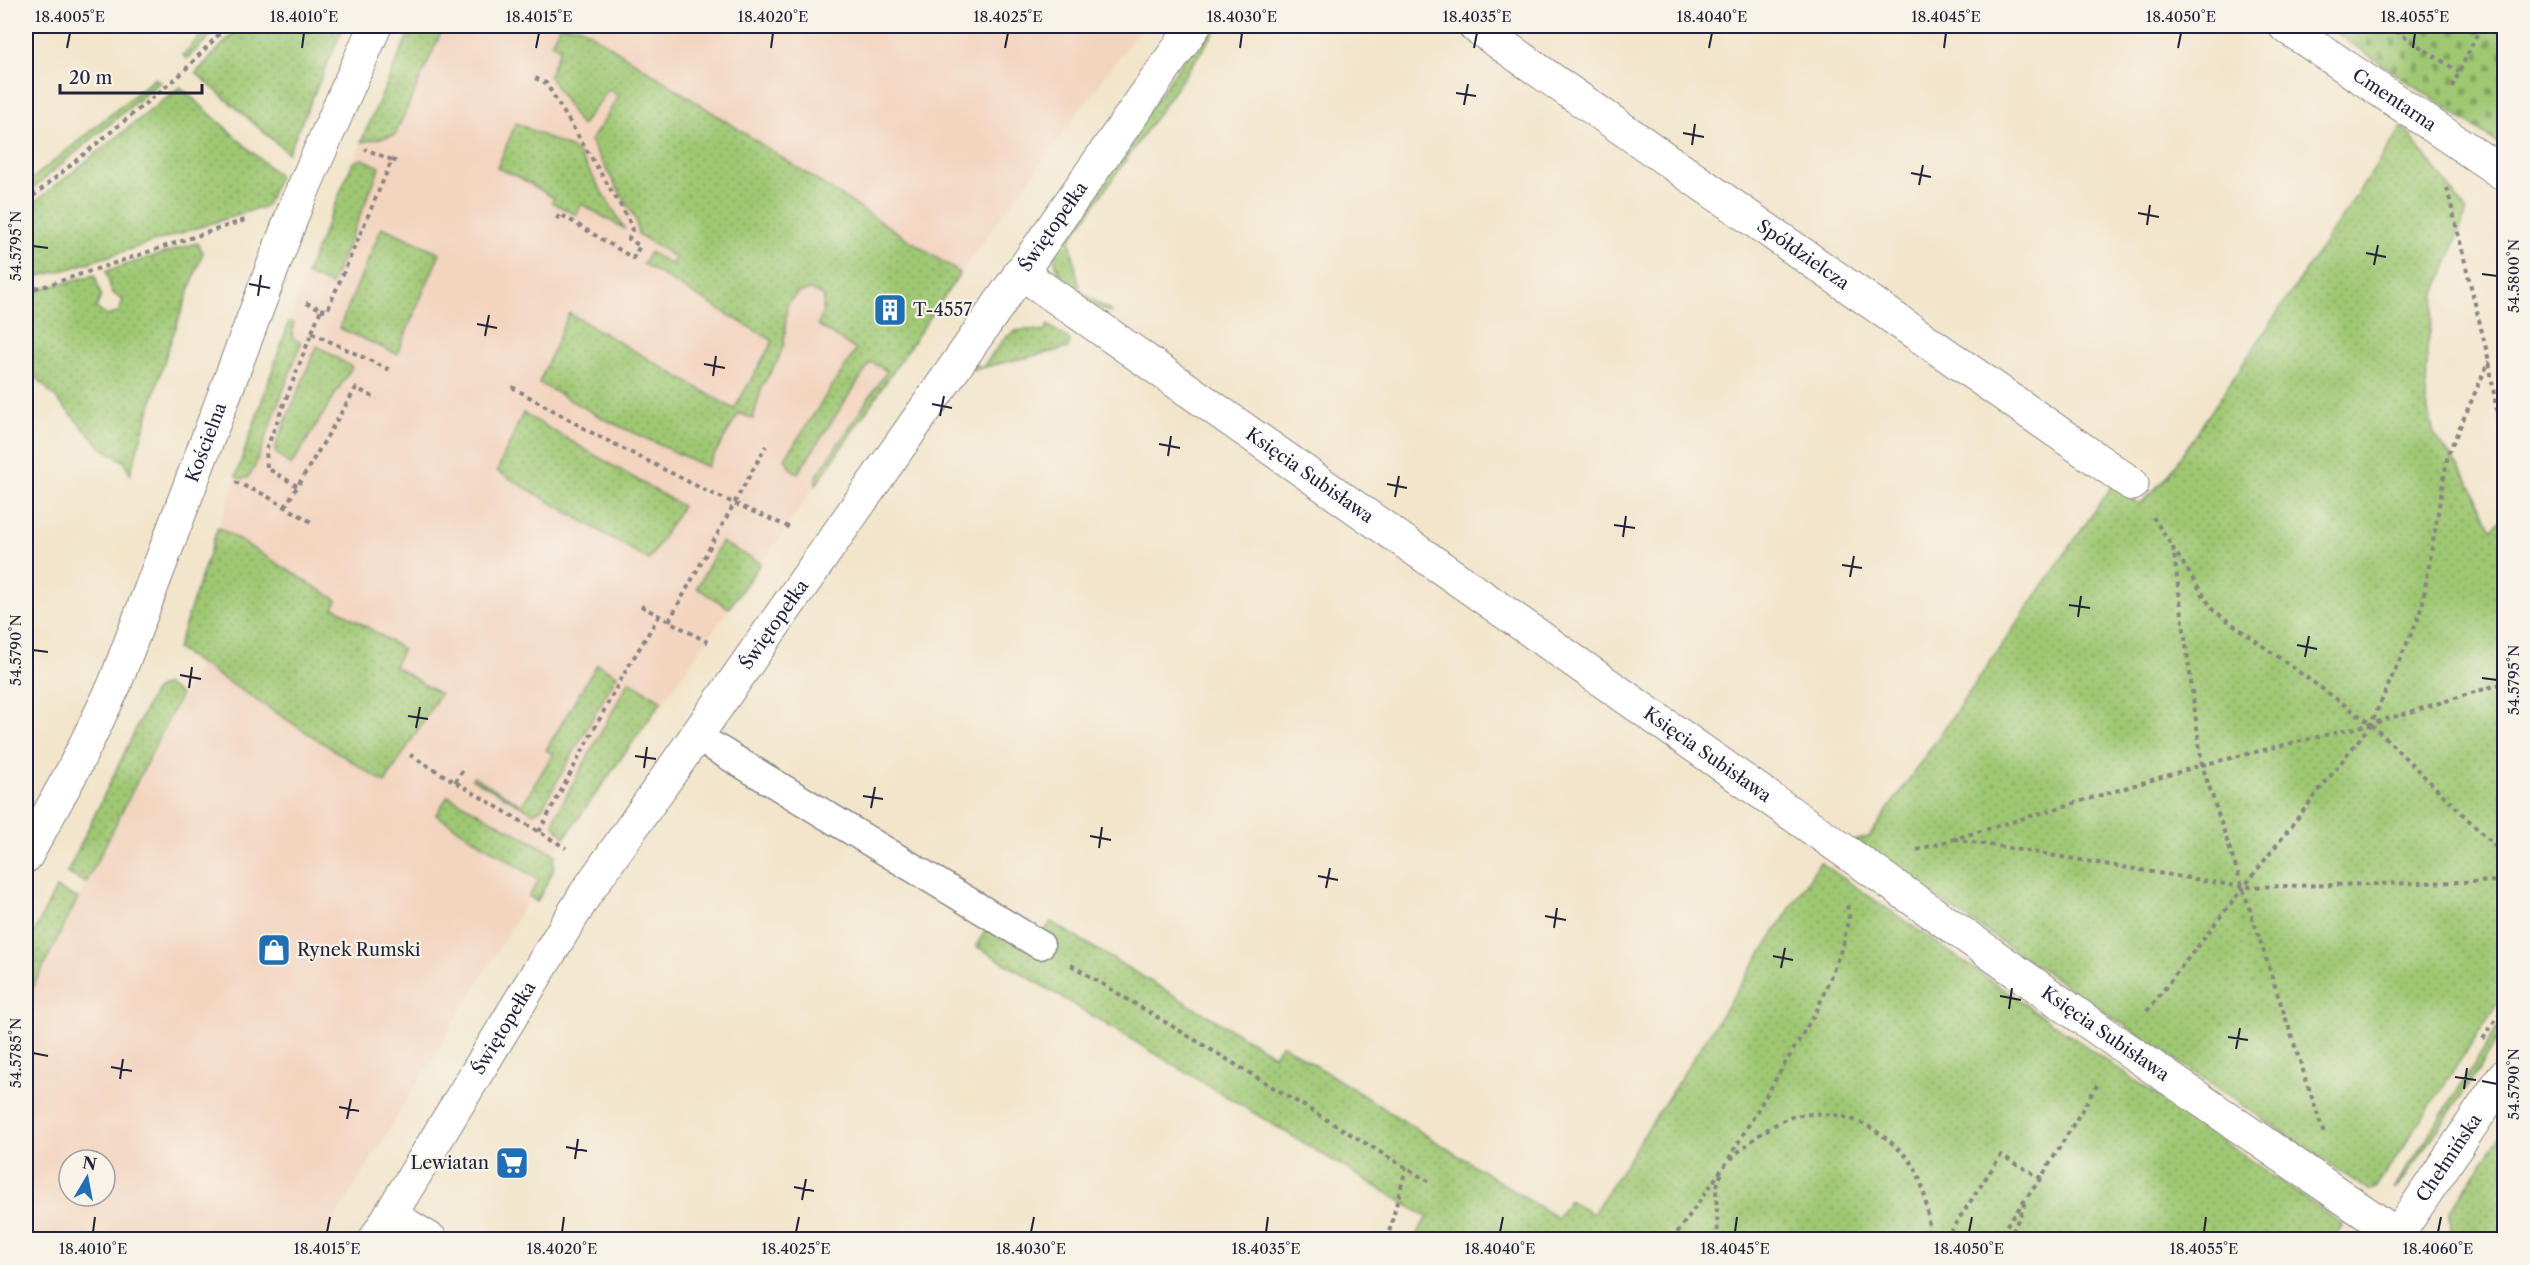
<svg xmlns="http://www.w3.org/2000/svg" width="2530" height="1265" font-family="'Libre Caslon Text',serif">
<style>
.built{fill:#f3d4bf;fill-rule:evenodd}
.grass{fill:url(#grass-dots);stroke:#607557;stroke-width:1.5}
.cemetery{fill:url(#cemetery-stones);stroke:#607557;stroke-width:1.5}
.lines{fill:none;stroke-linecap:round;stroke-linejoin:round}
.service-casing{stroke:#8a8483;stroke-width:31}
.minor-casing{stroke:#8a8483;stroke-width:35}
.tertiary-casing{stroke:#8a8483;stroke-width:35}
.path{stroke:#8a8483;stroke-width:4;stroke-dasharray:4.5 4.5;stroke-linecap:butt}
.service{stroke:#fff;stroke-width:28}
.minor{stroke:#fff;stroke-width:33}
.tertiary{stroke:#fff;stroke-width:33}
.ticks{fill:none;stroke:#22223b;stroke-width:2}
.labels{text-anchor:middle;dominant-baseline:central;stroke-width:4.5;stroke-linejoin:round;paint-order:stroke}
.street-label{font-size:18px;fill:#22223b;stroke:#f7f3e8}
.poi-label{font-size:18px;fill:#22223b;stroke:#f7f3e8;text-anchor:start}
.neatline{fill:none;stroke:#22223b;stroke-width:2}
.ticks-label{font-size:15px;text-anchor:middle;fill:#22223b}
</style>
<defs>
<pattern id="grass-dots" width="8" height="8" patternUnits="userSpaceOnUse" patternTransform="scale(1.5)"><rect width="8" height="8" fill="#9fc873"/><path d="M2 2h.1M6 6h.1" fill="none" stroke="#81a260" stroke-width="1.8" stroke-linecap="round"/></pattern>
<pattern id="cemetery-stones" width="16" height="16" patternUnits="userSpaceOnUse" patternTransform="scale(1.5)"><rect width="16" height="16" fill="#9fc873"/><path d="M2 7V4a2 2 0 0 1 4 0v3zM10 15v-3a2 2 0 0 1 4 0v3z" fill="#81a260"/></pattern>
</defs>
<rect width="100%" height="100%" fill="#f7f3e8"/>
<filter id="ink" filterUnits="userSpaceOnUse"><feTurbulence type="fractalNoise" baseFrequency=".0167" numOctaves="2"/><feDisplacementMap in="SourceGraphic" scale="12" xChannelSelector="R" yChannelSelector="G"/><feConvolveMatrix kernelMatrix="1 2 1 2 8 2 1 2 1" color-interpolation-filters="sRGB"/></filter>
<filter id="wash" filterUnits="userSpaceOnUse"><feTurbulence type="fractalNoise" baseFrequency=".008" numOctaves="4" result="noise"/><feDisplacementMap in="SourceGraphic" scale="24" xChannelSelector="R" yChannelSelector="G"/><feGaussianBlur stdDeviation="1.35" result="paint"/><feColorMatrix in="noise" values="0 0 0 0 0 0 0 0 0 0 0 0 0 0 0 0 0 1.4 0 .05"/><feComposite in="paint" operator="in"/></filter>
<g filter="url(#wash)">
<rect width="100%" height="100%" fill="#f2e5cb"/>
<path class="built" d="M412,26H1142L960,273L773,547L666,698L578,817L323,1239H26V1001L199,665L177,649L306,274ZM69,1160H105V1196H69Z"/>
<path class="grass" d="M209,26H220L187,59L183,55Z
M240,26H344L288,153L196,73Z
M412,26H444L395,135L361,142Z
M560,26H579L960,273L816,485V477L887,371L871,362L798,473L790,468L785,458L856,350L818,325L822,315L824,297L811,290L797,293L787,305L784,343L778,360L762,386L753,419L739,413L707,467L606,420L539,383L569,313L734,409L773,341L643,264L650,252L672,265L675,257L638,234L636,220L590,141C601,128 609,111 618,96L609,89L581,126L549,76L560,48L551,43Z
M1207,26H1219L1070,240L1080,291L1113,313C1083,304 1051,281 1055,248Z
M155,78L160,82L26,194V184Z
M180,87L279,176L266,206L68,269L26,279V209Z
M516,123L577,151L625,229L581,204L576,215L552,202L554,198L517,176L497,168Z
M2403,126L2467,211L2436,293L2427,349L2426,404L2434,434L2468,480L2492,530L2504,517V994L2376,1188L2369,1191L1853,841L1869,837L2114,483L2140,504L2167,477Z
M363,159L380,167L331,285L306,274L353,162Z
M382,227L440,253L397,354L339,328Z
M197,243L203,252L168,349L130,474L125,462L101,447L26,366V293L95,275L101,296L96,308L107,316L119,312L123,300L112,293L106,271Z
M289,322L294,323L292,337L301,343L254,469L247,478L240,479L236,476Z
M1048,325L1070,340L1068,348L972,370V361L982,368C1003,342 1007,322 1044,332Z
M317,346L352,367L291,466L275,452L277,442Z
M523,413L682,506L649,560L497,471Z
M218,527L337,600L334,607L403,649L394,666L440,694L385,783L177,649Z
M721,542L761,563L729,608L697,588Z
M597,664L617,675L542,808L534,813L472,779L473,776L522,805L553,754L546,750Z
M629,681L662,701L565,837L554,825L556,815Z
M165,684L181,695L86,883L67,873L154,691Z
M448,796L555,854L553,871L537,902L529,896L539,880L436,815Z
M1820,862L2342,1224L2332,1240L1414,1239L1427,1217L976,946L987,928L1043,933L1051,922L1274,1055L1282,1044L1557,1218L1569,1200L1593,1214Z
M56,888L78,898L26,1001V949Z
M2504,1018V1028L2480,1068L2406,1176L2399,1185L2394,1189Z
M2504,1130V1239H2458L2451,1229L2450,1211Z"/>
<path class="cemetery" d="M2326,26H2504V147Z"/>
</g>
<g filter="url(#ink)">
<g class="lines">
<g class="service-casing">
<path id="service" d="M696,736L1040,945"/>
</g>
<g class="minor-casing">
<g id="minor">
<path id="s1" d="M1475,26L2132,484"/>
<path id="s2" d="M2285,26L2504,174"/>
<path id="s3" d="M1020,272L2121,1045L2405,1240"/>
<path id="s4" d="M26,856L73,770L114,686L297,203L375,26"/>
<path d="M390,1215L431,1240"/>
<path id="s5" d="M375,1240L586,893L1194,26"/>
</g>
</g>
<g class="tertiary-casing">
<g id="tertiary">
<path id="s6" d="M2394,1240L2504,1076"/>
</g>
</g>
<path class="path" d="M2388,26L2459,72
M535,78L546,83L628,218L632,230L629,239L640,246L633,258L560,214L555,222
M2452,87L2481,26
M392,160L397,162
M2447,188L2489,361L2504,459
M26,202L180,75L227,26
M26,290L45,286L245,220
M321,309L327,311L392,160L365,149
M312,333L390,370
M512,387L596,435L711,493L791,528
M235,482L263,494L313,523
M297,486L267,468L266,450L321,309L304,302
M285,507L356,388L377,399
M2153,517L2213,610L2371,724L2504,855
M2173,547L2202,765L2324,1134
M641,606L711,644
M669,621L766,446
M410,755L566,848
M455,782L463,770
M539,832L622,677L659,616
M1954,839L2243,887L2504,881
M1917,850L2202,765L2371,724L2504,683
M1071,965L1428,1181
M2147,1011L2371,724L2421,612L2448,454L2489,361
M2483,1039L2504,1007
M1731,1159C1743,1146 1778,1119 1795,1116C1834,1109 1864,1119 1893,1144C1900,1150 1910,1159 1915,1168C1925,1188 1930,1217 1928,1240
M1387,1240L1406,1168
M1672,1240L1725,1165L1818,1008L1843,945L1849,916L1847,904
M1718,1240L1716,1188L1722,1172
M1945,1240L2001,1155L2041,1178L2099,1082
M1996,1240L2041,1178
M2009,1240L2026,1202"/>
<use href="#service" class="service"/>
<use href="#minor" class="minor"/>
<use href="#tertiary" class="tertiary"/>
</g>
</g>
<path class="ticks" d="M67,48L70,33M302,48L304,33M536,48L539,33M771,48L773,33M1005,48L1008,33M1240,48L1242,33M1474,48L1477,33M1709,48L1712,33M1944,48L1946,33M2178,48L2181,33M2413,48L2415,33M1456,93L1476,96M1464,105L1468,84M1683,133L1704,137M1692,145L1695,124M1911,173L1931,177M1919,185L1923,165M2138,213L2159,217M2147,225L2150,205M33,246L48,248M2366,253L2386,257M2374,265L2378,245M2482,274L2497,276M249,284L270,288M258,296L261,275M477,324L497,328M485,336L489,315M704,364L725,368M713,376L716,356M932,404L952,408M940,416L944,396M1159,444L1180,448M1168,456L1171,436M1387,484L1407,488M1395,497L1399,476M1614,525L1635,528M1623,537L1626,516M1842,565L1862,568M1850,577L1854,556M2069,605L2090,608M2078,617L2081,596M2297,645L2317,649M33,650L48,652M2305,657L2309,636M180,675L201,679M2482,678L2497,680M189,688L192,667M408,716L428,719M416,728L420,707M635,756L656,759M644,768L647,747M863,796L883,799M871,808L875,787M1090,836L1111,840M1099,848L1102,827M1318,876L1338,880M1326,888L1330,868M1545,916L1566,920M1554,928L1557,908M1773,956L1793,960M1781,968L1785,948M2000,996L2021,1000M2009,1009L2012,988M2228,1037L2248,1040M2236,1049L2240,1028M33,1053L48,1056M111,1067L132,1071M2455,1077L2476,1080M120,1079L123,1059M2482,1081L2497,1084M2464,1089L2467,1068M339,1107L359,1111M347,1119L351,1099M566,1147L587,1151M575,1159L578,1139M794,1187L814,1191M802,1200L806,1179M93,1232L95,1217M327,1232L330,1217M562,1232L564,1217M796,1232L799,1217M1031,1232L1034,1217M1266,1232L1268,1217M1500,1232L1503,1217M1735,1232L1737,1217M1969,1232L1972,1217M2204,1232L2206,1217M2438,1232L2441,1217"/>
<defs>
<g id="building-square" transform="scale(1.725)"><rect x="-9" y="-9" width="18" height="18" rx="4" fill="#1f6fb2" stroke="#f7f3e8"/><path d="M-4-6H4V6H1V3H-1V6H-4ZM-2.5-4.3h1.7v1.8h-1.7ZM.8-4.3h1.7v1.8H.8ZM-2.5-1h1.7V.8h-1.7ZM.8-1h1.7V.8H.8Z" fill="#fff"/></g>
<g id="shop-square" transform="scale(1.725)"><rect x="-9" y="-9" width="18" height="18" rx="4" fill="#1f6fb2" stroke="#f7f3e8"/><path d="M-5-2.5h2.3a2.7 3.5 0 0 1 5.4 0H5L5.5 6h-11ZM-1.5-2.5h3a1.5 2.3 0 0 0-3 0Z" fill="#fff"/></g>
<g id="supermarket-square" transform="scale(1.725)"><rect x="-9" y="-9" width="18" height="18" rx="4" fill="#1f6fb2" stroke="#f7f3e8"/><path d="M-6-5.5h2.5l.6 2H6L4.5 2H-2.5L-4.4-4H-6ZM-1.5 3.2a1.3 1.3 0 1 0 .1 0ZM3 3.2a1.3 1.3 0 1 0 .1 0Z" fill="#fff"/></g>
</defs>
<g fill-rule="evenodd">
<use href="#building-square" x="890" y="310"/>
<use href="#shop-square" x="274" y="950"/>
<use href="#supermarket-square" x="512" y="1163"/>
</g>
<g class="labels">
<g class="street-label">
<text stroke="none"><textPath href="#s2" startOffset="132">Cmentarna</textPath></text>
<text stroke="none"><textPath href="#s5" startOffset="1220">Świętopełka</textPath></text>
<text stroke="none"><textPath href="#s1" startOffset="400">Spółdzielcza</textPath></text>
<text stroke="none"><textPath href="#s4" startOffset="452">Kościelna</textPath></text>
<text stroke="none"><textPath href="#s3" startOffset="354">Księcia Subisława</textPath></text>
<text stroke="none"><textPath href="#s5" startOffset="734">Świętopełka</textPath></text>
<text stroke="none"><textPath href="#s3" startOffset="840">Księcia Subisława</textPath></text>
<text stroke="none"><textPath href="#s5" startOffset="248">Świętopełka</textPath></text>
<text stroke="none"><textPath href="#s3" startOffset="1326">Księcia Subisława</textPath></text>
<text stroke="none"><textPath href="#s6" startOffset="99">Chełmińska</textPath></text>
</g>
<g class="poi-label">
<text x="913" y="310">T-4557</text>
<text x="297" y="950">Rynek Rumski</text>
<text x="489" y="1163" text-anchor="end">Lewiatan</text>
</g>
</g>
<rect width="2530" height="1265" fill="none" stroke="#f7f3e8" stroke-width="66"/>
<g transform="translate(87 1178) rotate(10)"><circle r="28" fill="#f7f3e8" stroke="#a29fa3" stroke-width="1.5"/>
<path d="M0-4.5L10 22L0 15L-10 22Z" fill="#1f6fb2"/>
<text y="-9" font-size="16" font-weight="bold" text-anchor="middle" fill="#22223b">N</text>
</g>
<path d="M60 84v9h142v-9" fill="none" stroke="#22223b" stroke-width="3"/>
<text x="69" y="84" font-size="18" fill="#22223b" stroke="#f7f3e8" stroke-width="4.5" paint-order="stroke">20 m</text>
<rect x="33" y="33" width="2464" height="1199" class="neatline"/>
<g class="ticks-label">
<text x="70" y="22">18.4005°E</text>
<text x="304" y="22">18.4010°E</text>
<text x="539" y="22">18.4015°E</text>
<text x="773" y="22">18.4020°E</text>
<text x="1008" y="22">18.4025°E</text>
<text x="1242" y="22">18.4030°E</text>
<text x="1477" y="22">18.4035°E</text>
<text x="1712" y="22">18.4040°E</text>
<text x="1946" y="22">18.4045°E</text>
<text x="2181" y="22">18.4050°E</text>
<text x="2415" y="22">18.4055°E</text>
<text transform="translate(16 246) rotate(-90)" y="5">54.5795°N</text>
<text transform="translate(2514 276) rotate(-90)" y="5">54.5800°N</text>
<text transform="translate(16 650) rotate(-90)" y="5">54.5790°N</text>
<text transform="translate(2514 680) rotate(-90)" y="5">54.5795°N</text>
<text transform="translate(16 1053) rotate(-90)" y="5">54.5785°N</text>
<text transform="translate(2514 1084) rotate(-90)" y="5">54.5790°N</text>
<text x="93" y="1254">18.4010°E</text>
<text x="327" y="1254">18.4015°E</text>
<text x="562" y="1254">18.4020°E</text>
<text x="796" y="1254">18.4025°E</text>
<text x="1031" y="1254">18.4030°E</text>
<text x="1266" y="1254">18.4035°E</text>
<text x="1500" y="1254">18.4040°E</text>
<text x="1735" y="1254">18.4045°E</text>
<text x="1969" y="1254">18.4050°E</text>
<text x="2204" y="1254">18.4055°E</text>
<text x="2438" y="1254">18.4060°E</text>
</g>
</svg>
